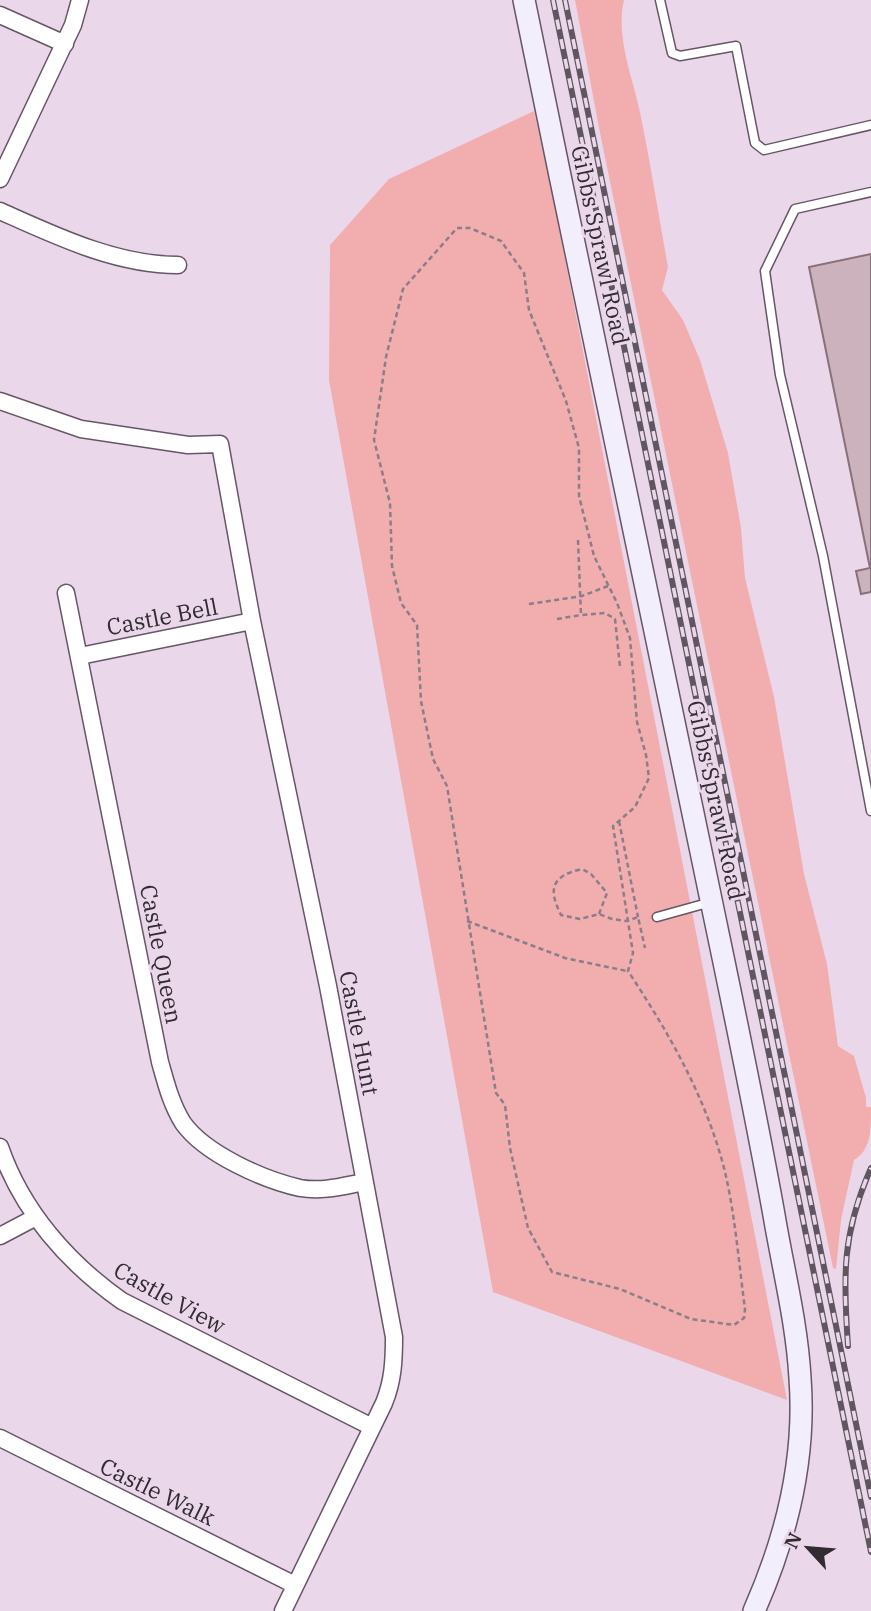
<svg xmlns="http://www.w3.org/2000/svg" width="871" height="1611" font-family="'IBM Plex Serif',serif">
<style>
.green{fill:#f2adae}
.building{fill:#cbb2bc;stroke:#88717a;stroke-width:2}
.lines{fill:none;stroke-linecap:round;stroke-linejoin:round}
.service-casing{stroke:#665666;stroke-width:11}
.minor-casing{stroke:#665666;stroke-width:19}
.secondary-casing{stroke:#665666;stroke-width:24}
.path{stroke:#8b7e8b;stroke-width:2.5;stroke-dasharray:5 3.5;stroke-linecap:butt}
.service{stroke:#fff;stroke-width:8}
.minor{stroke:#fff;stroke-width:16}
.secondary{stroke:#f3eefc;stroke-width:21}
.rail-casing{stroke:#605660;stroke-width:6}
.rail{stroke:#ead8ea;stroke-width:3.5;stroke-dasharray:10;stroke-linecap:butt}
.labels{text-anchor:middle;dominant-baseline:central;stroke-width:6;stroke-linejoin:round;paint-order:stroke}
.street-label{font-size:23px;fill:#322b32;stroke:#ead8ea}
</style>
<rect width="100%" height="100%" fill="#ead8ea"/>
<path class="green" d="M575,0H624C615,38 634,80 641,117C651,167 659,217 668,267L662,290L683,320L700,360L728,453L741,528L745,578L774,697L804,874L827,964L838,1046L854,1056L866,1098V1107H871C871,1131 871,1150 854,1160L841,1220L836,1269L833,1268L599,128Z
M534,111L554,202L787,1400L493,1292L329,380L330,245L389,179Z"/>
<path class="building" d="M871,254V592L861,594L856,571L870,568L809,267Z"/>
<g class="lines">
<g class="service-casing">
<path id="service" d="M660,0L672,53L680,56L736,46L755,143L764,150L871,125
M871,192L795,209L765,271L780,375L823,556L871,811
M657,917L711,902"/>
</g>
<g class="minor-casing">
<path id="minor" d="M0,15L65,44
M0,179L73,25L80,0
M0,211C56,236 116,265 178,265
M0,401L81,429L188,445L220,444L252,621L328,986L394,1337C394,1361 393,1381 384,1403L283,1611
M66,593L160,1062C166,1083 171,1104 183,1123C205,1154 264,1180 300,1188C322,1192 343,1186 364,1182
M80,656L252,621
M0,1147C22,1211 68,1263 122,1301L372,1427
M0,1236L36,1217
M0,1438L295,1585"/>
</g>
<g class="secondary-casing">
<path id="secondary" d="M524,0C583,289 643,578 704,866C728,982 753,1098 774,1215C783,1269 797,1323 800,1378C806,1458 786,1539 754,1611"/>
</g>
<path class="path" d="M457,228H470L501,241L524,273L529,310L566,401L579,448V496L594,556L617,603L630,638L637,722L646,755L649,778L635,807L613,826L633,953L628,971C669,1033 707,1099 725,1172C735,1214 739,1265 745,1309L744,1318L734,1325L691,1319L620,1289L552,1272L528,1228L510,1148L505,1105L496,1093L447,786L433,759L421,701L417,625L401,603L392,566L390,503L374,440L386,357L403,289Z
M578,540L581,615L605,613L615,619L620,667
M529,604L582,596L608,586
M557,619L581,615
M619,821L638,917
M599,914L607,893L591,874L582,869C551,876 548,889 561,915L580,919L599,914L612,919L627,921L638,917L645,948
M467,921L565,958L627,971"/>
<use href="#service" class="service"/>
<use href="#minor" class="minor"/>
<use href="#secondary" class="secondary"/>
<g class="rail-casing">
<path id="rail" d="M553,0L871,1552
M565,0L871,1497
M848,1346C843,1276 842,1234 871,1168"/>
</g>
<use href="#rail" class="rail"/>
</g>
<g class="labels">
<g class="street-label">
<text transform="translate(601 245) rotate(78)">Gibbs Sprawl Road</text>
<text transform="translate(162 616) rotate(-11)">Castle Bell</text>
<text transform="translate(717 800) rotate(78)">Gibbs Sprawl Road</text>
<text transform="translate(162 954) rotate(79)">Castle Queen</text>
<text transform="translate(360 1033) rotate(79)">Castle Hunt</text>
<text transform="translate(170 1297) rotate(29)">Castle View</text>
<text transform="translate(158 1491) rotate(26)">Castle Walk</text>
</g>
</g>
<g transform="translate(808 1548) rotate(296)" stroke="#ead8ea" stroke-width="5" paint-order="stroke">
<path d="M0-5L12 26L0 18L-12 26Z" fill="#322b32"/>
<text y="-10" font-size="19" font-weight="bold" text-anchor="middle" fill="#322b32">N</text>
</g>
</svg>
